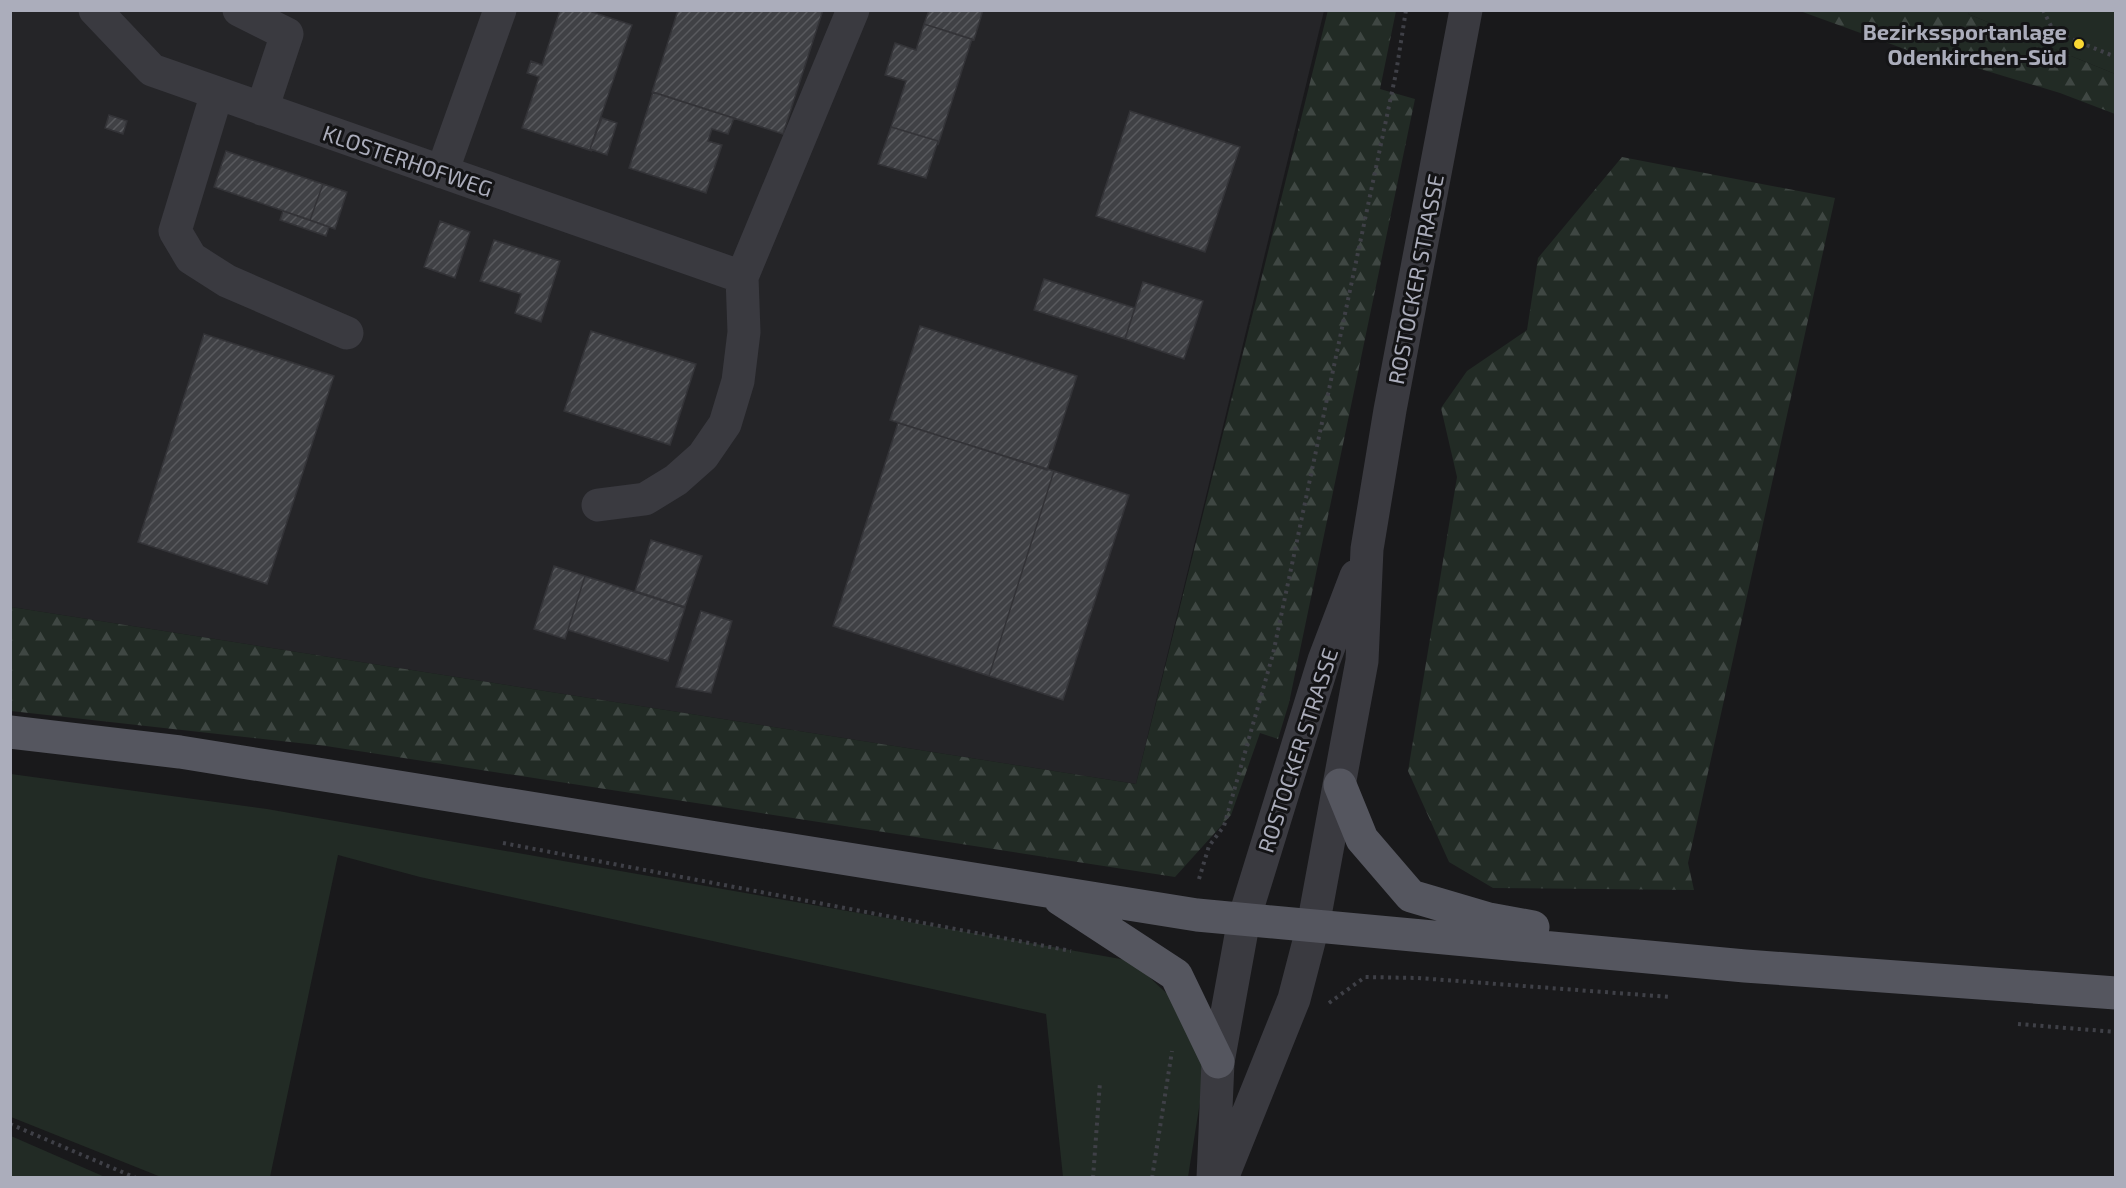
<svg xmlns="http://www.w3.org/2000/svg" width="2126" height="1188" font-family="'Exo 2',sans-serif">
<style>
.built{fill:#252528}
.grass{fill:#222b25}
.forest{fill:url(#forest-firs)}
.building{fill:url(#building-hatch);stroke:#333337;stroke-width:1.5}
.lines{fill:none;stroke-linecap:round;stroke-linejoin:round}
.path{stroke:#3f4047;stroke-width:4;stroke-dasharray:3 4.5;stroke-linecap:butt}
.minor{stroke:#3a3a40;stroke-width:33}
.major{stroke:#55565f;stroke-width:33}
.poi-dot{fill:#f9d733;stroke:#141416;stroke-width:2}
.labels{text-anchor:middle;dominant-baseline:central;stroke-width:6;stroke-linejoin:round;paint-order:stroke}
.poi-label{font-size:22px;font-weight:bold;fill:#abadbb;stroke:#141416;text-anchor:end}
.street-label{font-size:22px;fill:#abadbb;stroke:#141416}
</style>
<defs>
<pattern id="forest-firs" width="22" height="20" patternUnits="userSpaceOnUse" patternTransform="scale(1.5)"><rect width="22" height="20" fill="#222b25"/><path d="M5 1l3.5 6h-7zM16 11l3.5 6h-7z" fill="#3f4743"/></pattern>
<pattern id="building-hatch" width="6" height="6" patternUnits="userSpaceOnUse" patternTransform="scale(1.5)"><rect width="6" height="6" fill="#404145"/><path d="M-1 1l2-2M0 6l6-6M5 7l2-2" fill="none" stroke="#595a5e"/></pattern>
</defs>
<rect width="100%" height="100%" fill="#19191b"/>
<path class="built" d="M10,11H1324L1136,784L11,607Z"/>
<path class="grass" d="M1970,10L2115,11V74L1968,14Z
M11,774L267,809L1132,961L1177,1003L1205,1071L1188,1177H1063L1046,1014L420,877L338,855L270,1177H161L11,1117Z
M10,1136H11L105,1177H11Z"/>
<path class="forest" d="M1328,10L1396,11L1380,89L1415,99L1289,703L1278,739L1260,733L1231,815L1175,877L326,746L11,711V607L1136,784Z
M1800,11H1970L1968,14L2115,74V114L2060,93L1944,58L1932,59Z
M1622,157L1835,198L1688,863L1694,890L1493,888L1449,862L1408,771L1457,477L1441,408L1467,371L1527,330L1538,258Z"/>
<path class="building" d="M560,10H586L632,25L590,149L592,151L522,128L539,77L527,73L531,61L542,65Z
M678,10H823L783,134L652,92Z
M929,10H983L974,40L924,24Z
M924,24L972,39L938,145V141L891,127L906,81L885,75L895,43L916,50Z
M653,92L734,118L728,134L712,129L708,141L722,145L706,193L629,168Z
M1130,111L1240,147L1205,252L1096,216Z
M109,115L127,121L123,134L105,128Z
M602,118L617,123L607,155L590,149Z
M891,127L938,141L926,178L878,164Z
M226,151L323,184L310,220L214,187Z
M323,184L347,192L335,229L310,220Z
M283,211L329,227L326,236L280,220Z
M440,221L470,232L455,278L424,267Z
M494,240L560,261L541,322L515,313L521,294L480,281Z
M1044,279L1135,308L1125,339L1034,310Z
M1143,282L1203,301L1184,359L1125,339Z
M920,326L1077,376L1047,470L890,420Z
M591,331L696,364L670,445L564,411Z
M204,334L334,376L267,584L138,542Z
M898,423L1054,471L989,676L833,626Z
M1054,471L1129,495L1063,700L989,676Z
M651,540L702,556L685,607L635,591Z
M554,566L585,576L565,639L534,629Z
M585,576L685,608L668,661L568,630Z
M701,611L732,621L711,693L676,687Z"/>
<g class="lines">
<path class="path" d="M2043,10L2054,32L2116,57
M503,843L1071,951
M1199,879L1209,846L1224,826L1273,654L1396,73L1406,10
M1329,1003L1365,977L1418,978L1670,997
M2018,1024L2116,1032
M10,1124L136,1178
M1093,1178L1100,1082
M1152,1178L1172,1051"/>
<path class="minor" d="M95,10L152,70L742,277
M239,10L287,34L262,109
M217,93L175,231L191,258L227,281L347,333
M442,172L500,10
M598,505L645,499L676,480L703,456L725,424L738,381L744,332L742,277L853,10
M1213,1178L1218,1062L1244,919L1324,660L1356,576
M1222,1178L1294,999L1313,926L1362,661L1367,549L1390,410L1466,10"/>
<path class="major" d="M10,732L180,752L1197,915L1745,966L2116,993
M1340,785L1362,839L1411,896L1489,919L1533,927
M1060,899L1176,975L1218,1062"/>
</g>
<circle class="poi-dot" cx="2079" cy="44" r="6"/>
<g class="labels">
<g class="poi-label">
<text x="2067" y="31">Bezirkssportanlage<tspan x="2067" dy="25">Odenkirchen-Süd</tspan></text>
</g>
<g class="street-label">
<text transform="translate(408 160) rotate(19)">KLOSTERHOFWEG</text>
<text transform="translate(1415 279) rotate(-79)">ROSTOCKER STRASSE</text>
<text transform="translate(1297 750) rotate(-72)">ROSTOCKER STRASSE</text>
</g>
</g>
<rect width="2126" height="1188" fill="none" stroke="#abadbb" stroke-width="24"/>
</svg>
